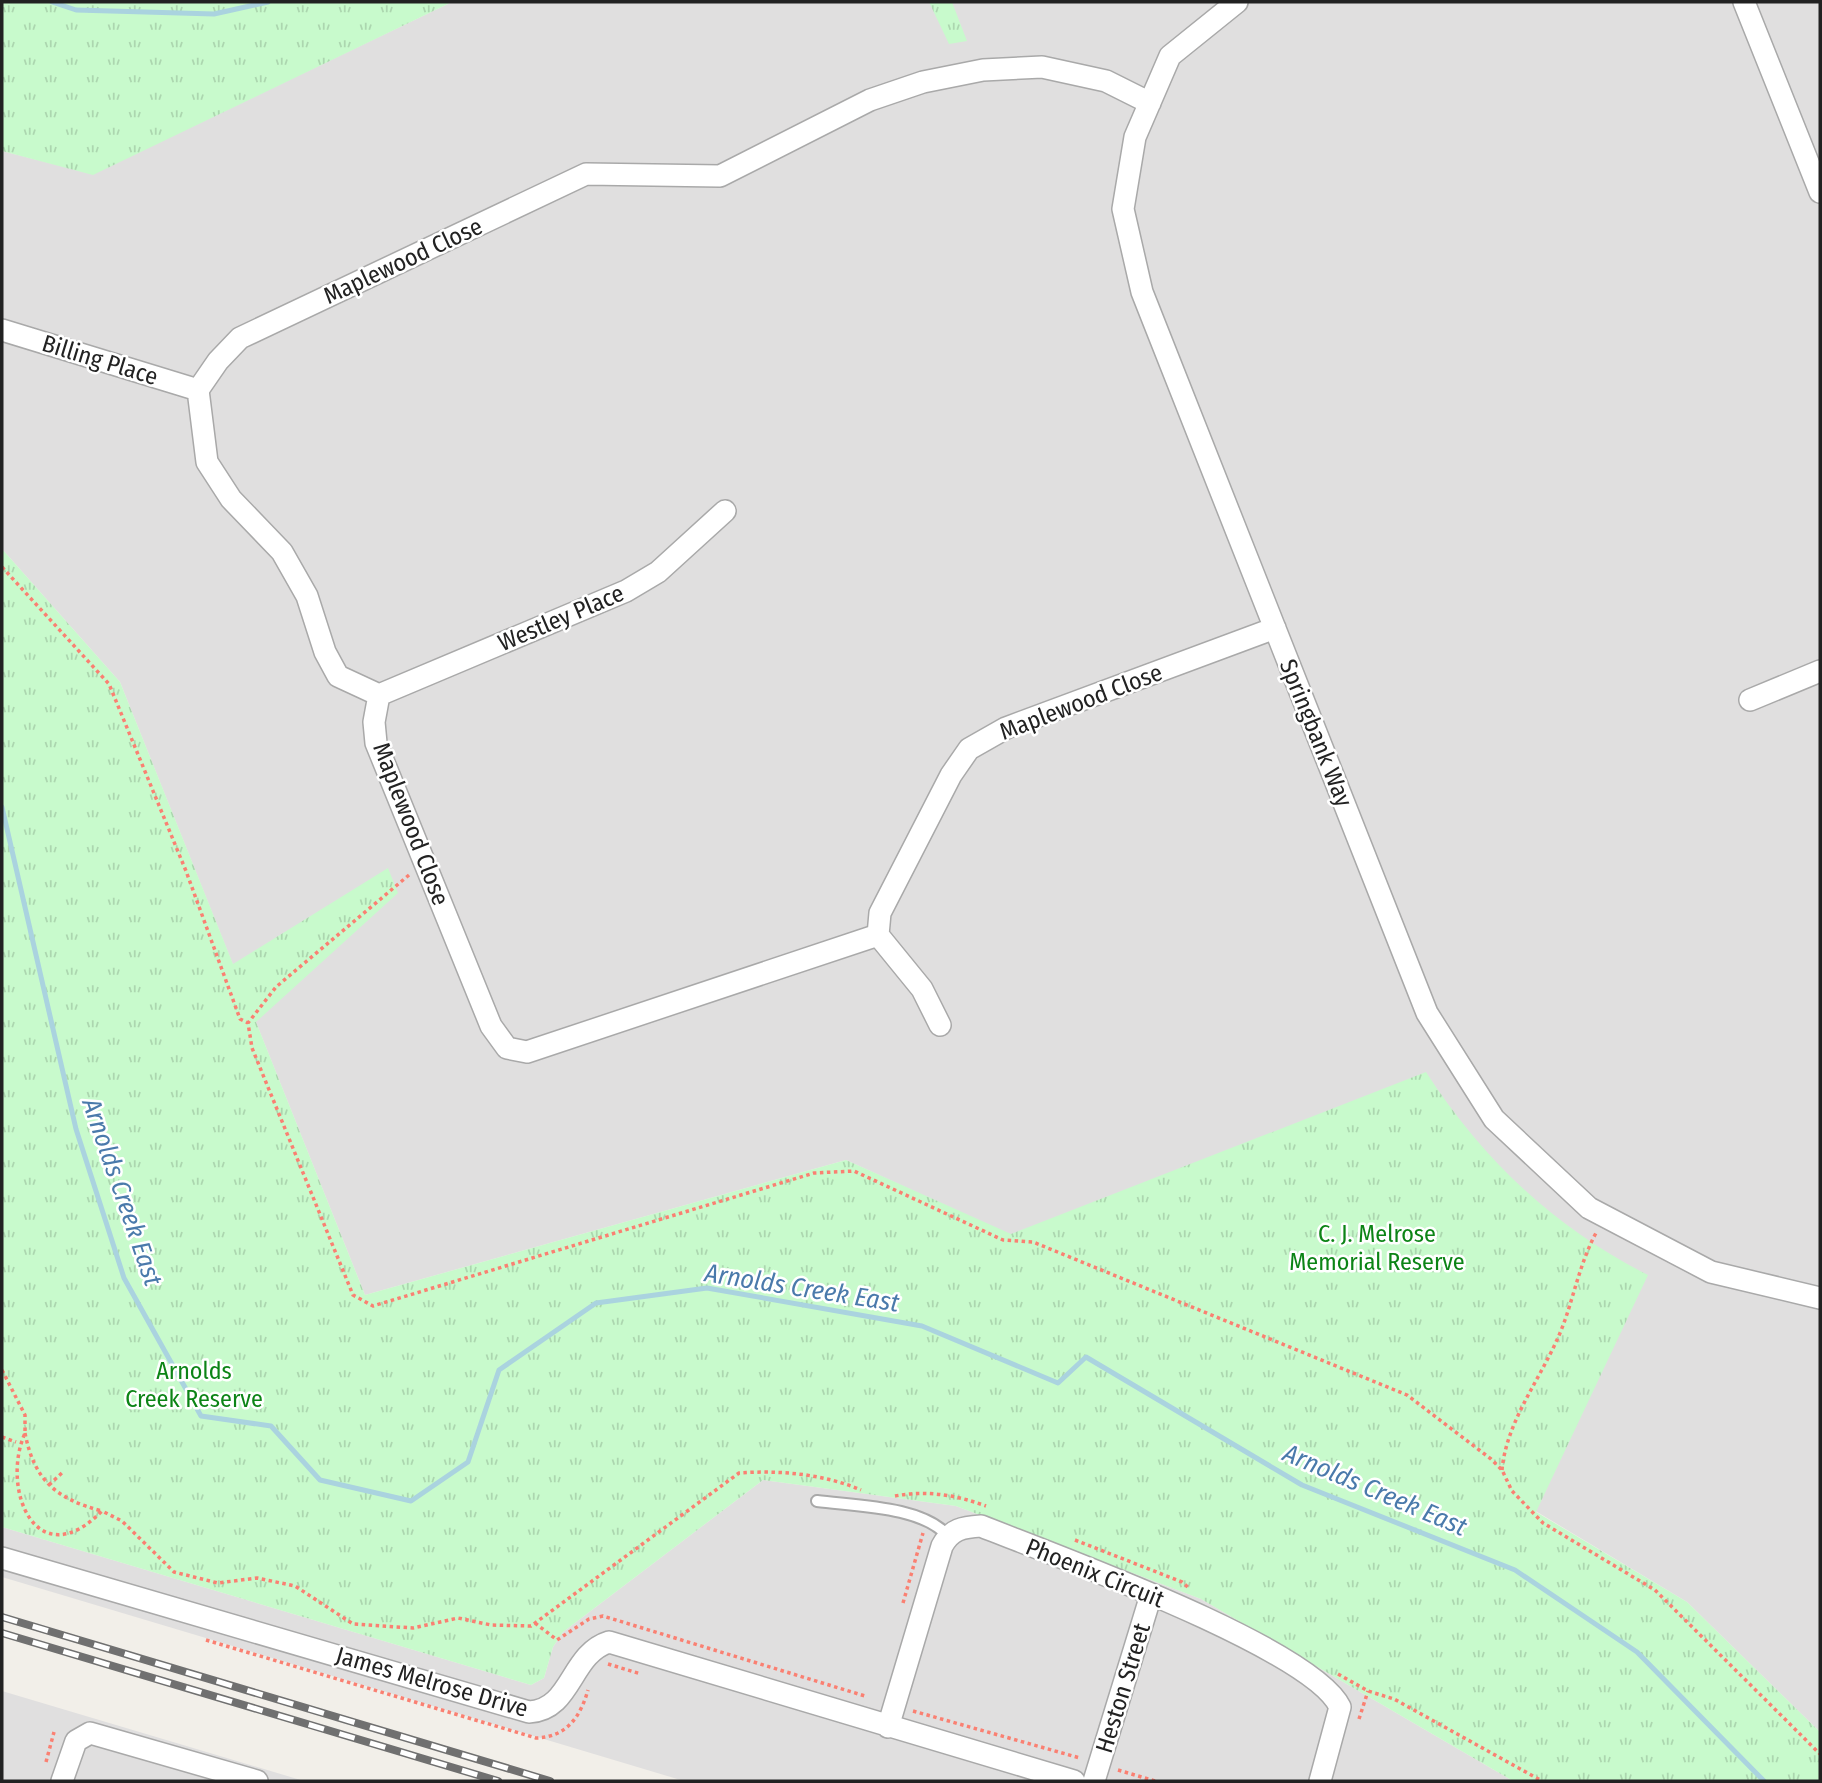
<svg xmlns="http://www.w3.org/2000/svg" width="1822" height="1783" font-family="'Fira Sans Condensed',sans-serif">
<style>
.residential{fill:#e0dfdf}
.park{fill:url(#park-tufts)}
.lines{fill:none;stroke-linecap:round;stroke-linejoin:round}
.stream{stroke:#aad3df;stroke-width:5}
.service-casing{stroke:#a9a9a9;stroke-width:14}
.minor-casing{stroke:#a9a9a9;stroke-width:24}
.path{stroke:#fa8072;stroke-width:3.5;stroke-dasharray:3.5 3.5;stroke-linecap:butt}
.service{stroke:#fff;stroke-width:10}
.minor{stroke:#fff;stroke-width:21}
.rail-casing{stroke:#707070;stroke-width:8}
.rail{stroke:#fff;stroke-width:5;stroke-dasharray:16;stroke-linecap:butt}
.labels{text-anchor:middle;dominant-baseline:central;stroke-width:5;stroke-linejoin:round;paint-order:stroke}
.street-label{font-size:24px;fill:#222;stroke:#fff}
.park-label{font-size:24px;fill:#0c8416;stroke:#fff}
.water-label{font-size:26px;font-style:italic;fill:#4a7aab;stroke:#fff}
</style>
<defs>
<pattern id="park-tufts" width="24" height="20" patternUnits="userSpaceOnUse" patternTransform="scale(1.75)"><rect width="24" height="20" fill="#c8facc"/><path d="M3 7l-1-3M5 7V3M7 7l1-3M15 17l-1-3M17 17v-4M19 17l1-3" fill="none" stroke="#acd6af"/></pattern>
</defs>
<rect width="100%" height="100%" fill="#f2efe9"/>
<path class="residential" d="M452,2H1820V1732L1687,1602L1284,1360L846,1160L365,1295L120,682L2,549V151L93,174Z
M763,1480L956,1506L1201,1599L1513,1781H684L2,1577V1527L531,1685L544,1678L553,1647L563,1632Z
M2,1691L304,1781H2Z"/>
<path class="park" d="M2,2H452L93,175L2,151Z
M929,2H952L967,41L949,44Z
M2,549L120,682L233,964L388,868L398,893L256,1022L365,1295L846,1160L1011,1234L1426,1072C1482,1159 1556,1229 1648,1275L1536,1512L1687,1602L1820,1732V1781H1513L1201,1599L956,1506L763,1480L563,1632L553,1647L544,1678L531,1685L2,1527Z"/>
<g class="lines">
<path class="stream" d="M52,2L76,10L214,14L268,2
M2,807L76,1129L124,1278L201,1416L271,1426L320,1480L411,1501L468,1462L499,1370L596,1303L707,1288L922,1326L1058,1383L1086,1357L1302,1485L1515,1570L1637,1652L1764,1781"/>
<g class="service-casing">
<path id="service" d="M817,1501C855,1506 922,1506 948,1536"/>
</g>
<g class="minor-casing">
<path id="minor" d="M1237,2L1170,56L1135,137L1123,209L1142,292L1427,1013L1494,1119L1589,1208L1711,1272L1820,1298
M1744,2L1820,192
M1150,103L1106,81L1042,67L983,70L923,82L870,100L720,176L586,174L240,338L218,361L198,390L207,462L231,499L282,552L307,596L325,652L338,676L379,695L374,722L376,743L491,1026L507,1048L527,1052L878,935L880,913L951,775L969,749L1006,728L1275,628
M2,330L198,390
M379,695L626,591L658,572L725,511
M1750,700L1820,671
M878,935L922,989L940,1025
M2,1558L529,1712C572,1710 570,1654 609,1642L1074,1781
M888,1727L942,1546C951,1529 963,1527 981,1526C1051,1554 1312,1648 1340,1707L1320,1781
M62,1781L76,1741L90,1733L257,1781
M1094,1781L1151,1595"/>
</g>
<path class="path" d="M2,567L109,684L186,871L240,1019L248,1023
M409,875L276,987L248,1023L252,1048L353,1295L373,1306L814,1173L854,1171L1003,1240L1033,1242L1407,1395L1491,1459L1502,1470L1512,1491L1543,1523L1655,1590L1820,1754
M2,1370L25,1415V1433C0,1490 37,1577 102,1511L122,1521L174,1572L218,1583L257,1578L295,1586L353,1624L413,1628L458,1618L491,1625L531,1626L739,1473C779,1470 824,1474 861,1490
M25,1433C34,1480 56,1499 102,1511
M2,1437L16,1442
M1502,1470C1507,1416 1547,1372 1565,1320C1575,1291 1581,1261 1596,1233
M49,1485L64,1471
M895,1496C927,1490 956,1495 986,1506
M1075,1540L1182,1582L1190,1589
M903,1603L923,1533
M535,1623L557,1640L589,1619L603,1616L865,1696
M206,1640L536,1738C566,1737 580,1718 588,1690
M608,1664L641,1674
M1338,1674L1368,1691L1394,1699L1542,1781
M913,1711L1080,1758
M1359,1719L1368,1691
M46,1762L54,1732
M1118,1770L1155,1781"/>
<use href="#service" class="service"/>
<use href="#minor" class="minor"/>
<g class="rail-casing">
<path id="rail" d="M2,1617L550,1781
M2,1633L498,1781"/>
</g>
<use href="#rail" class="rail"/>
</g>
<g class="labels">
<g class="street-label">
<text transform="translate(403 261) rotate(-25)">Maplewood Close</text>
<text transform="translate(100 360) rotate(17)">Billing Place</text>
<text transform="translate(561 618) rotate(-23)">Westley Place</text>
<text transform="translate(1081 702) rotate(-21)">Maplewood Close</text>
<text transform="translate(1316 733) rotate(68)">Springbank Way</text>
<text transform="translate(411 824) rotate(69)">Maplewood Close</text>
<text transform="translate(1095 1573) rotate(22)">Phoenix Circuit</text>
<text transform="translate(432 1682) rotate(16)">James Melrose Drive</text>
<text transform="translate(1123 1688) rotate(-73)">Heston Street</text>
</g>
<g class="park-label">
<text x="1377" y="1234">C. J. Melrose<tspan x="1377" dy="28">Memorial Reserve</tspan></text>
<text x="194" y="1371">Arnolds<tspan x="194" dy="28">Creek Reserve</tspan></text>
</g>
<g class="water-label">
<text transform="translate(122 1192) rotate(71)">Arnolds Creek East</text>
<text transform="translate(802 1288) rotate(9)">Arnolds Creek East</text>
<text transform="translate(1375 1490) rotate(23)">Arnolds Creek East</text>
</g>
</g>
<rect width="1822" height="1783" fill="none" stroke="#222222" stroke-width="7"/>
</svg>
